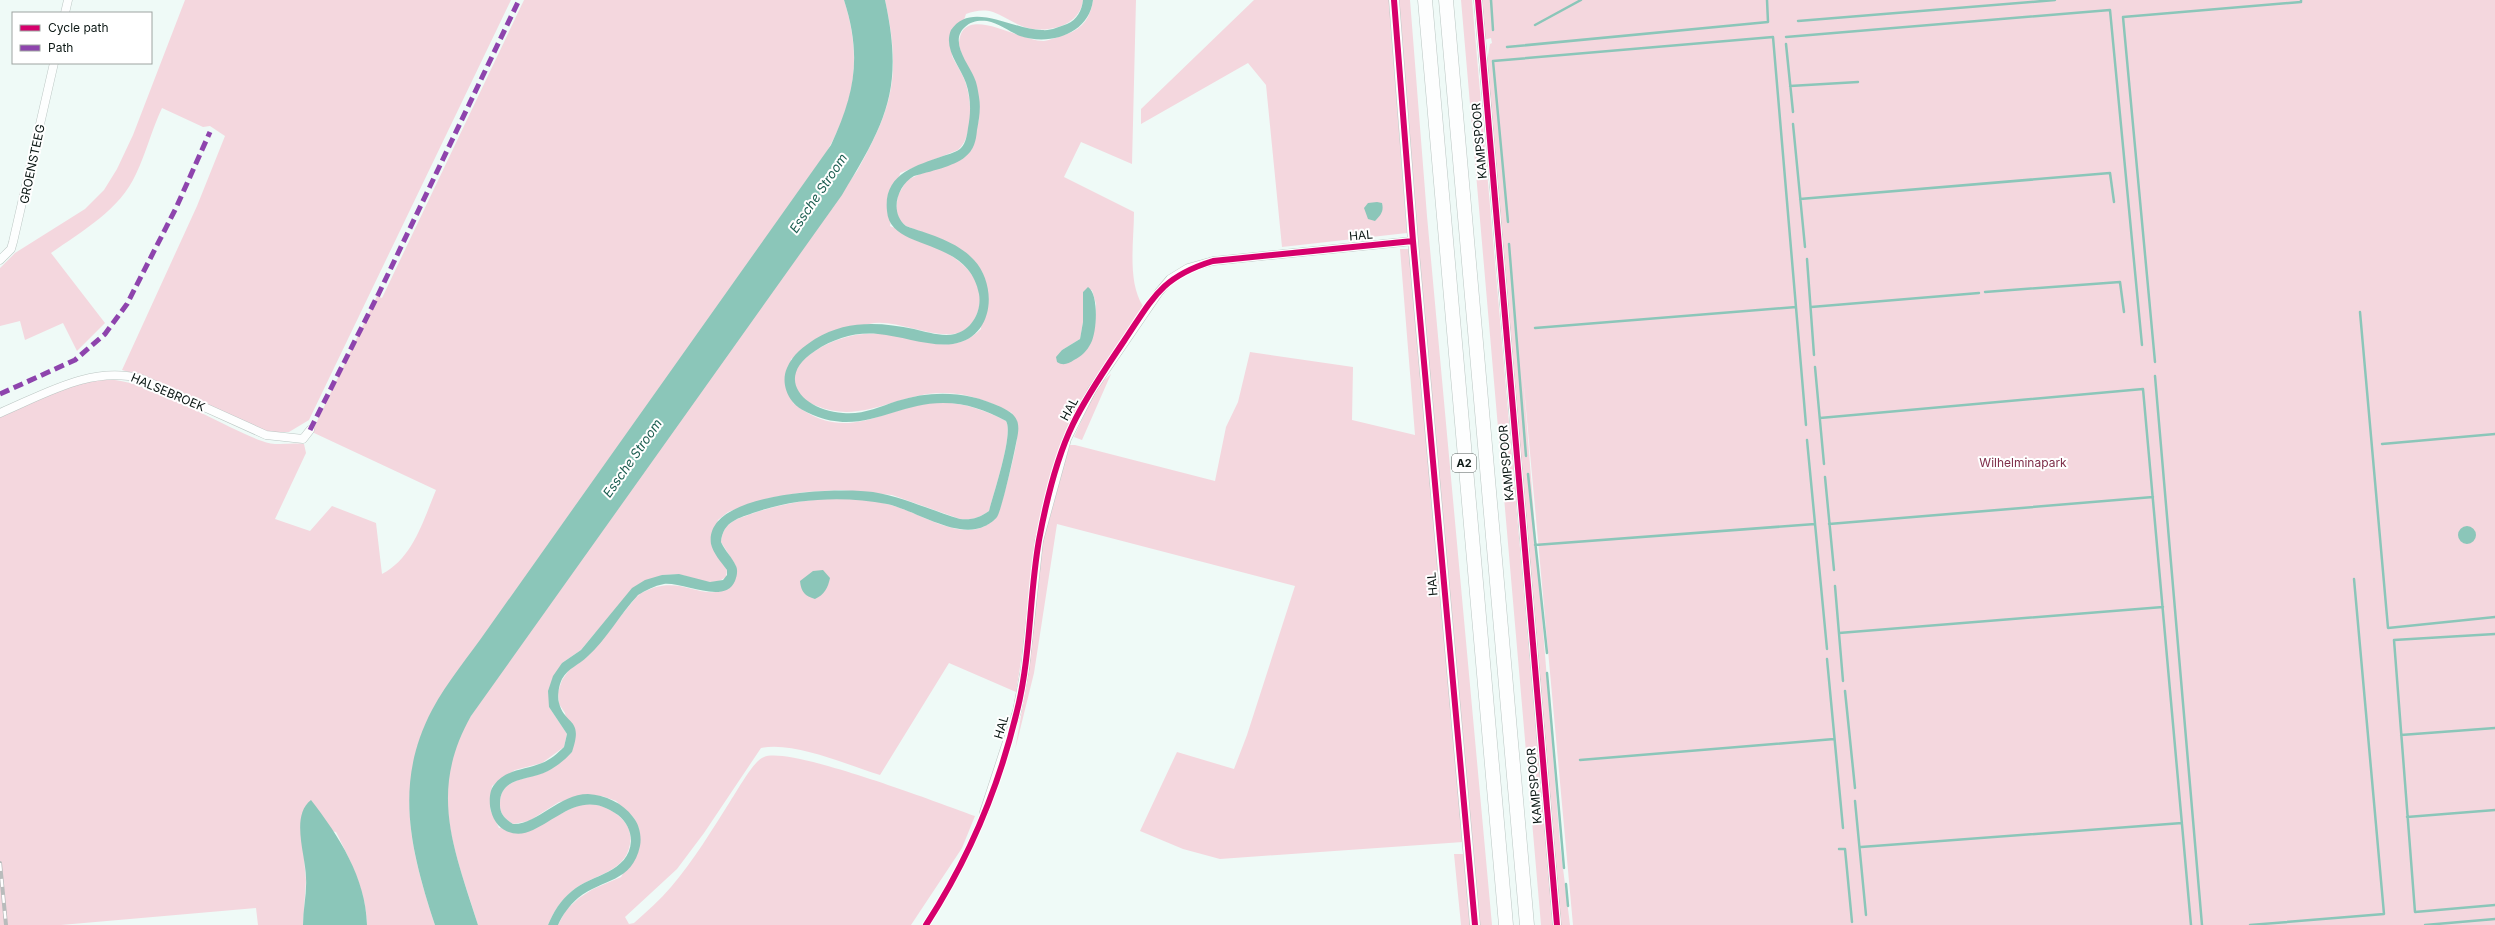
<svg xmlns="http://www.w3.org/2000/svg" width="2495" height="925" font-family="Inter,sans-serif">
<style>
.green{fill:#f4d7de;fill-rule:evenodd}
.water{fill:#8bc6b9}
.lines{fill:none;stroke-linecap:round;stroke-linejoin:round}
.stream{stroke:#8bc6b9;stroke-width:2.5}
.minor-casing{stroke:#bbc6c3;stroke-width:9}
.tertiary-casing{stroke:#bbc6c3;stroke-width:11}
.motorway-casing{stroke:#bbc6c3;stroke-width:15}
.minor{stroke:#fdfefe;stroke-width:8}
.tertiary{stroke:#fdfefe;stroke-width:10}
.motorway{stroke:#fdfefe;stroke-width:14}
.rail-casing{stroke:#b9bcbc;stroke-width:4}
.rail{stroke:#fff;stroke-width:2.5;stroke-dasharray:8;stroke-linecap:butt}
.quiet{stroke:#8e44ad;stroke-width:5;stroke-dasharray:10 5;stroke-linecap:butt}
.cycleway-casing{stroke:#fff;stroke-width:8}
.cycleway{stroke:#d6006c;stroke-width:6}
.labels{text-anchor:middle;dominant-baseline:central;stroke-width:4;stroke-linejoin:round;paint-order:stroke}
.shield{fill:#fff;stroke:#555d5b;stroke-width:1}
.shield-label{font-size:11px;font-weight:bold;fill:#0c1815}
.street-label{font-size:12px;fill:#0c1815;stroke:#fff}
.park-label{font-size:12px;fill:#7e2e49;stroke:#fff}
.water-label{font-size:13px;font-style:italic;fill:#1b5d50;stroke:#fff}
</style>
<rect width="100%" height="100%" fill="#effaf7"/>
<path class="green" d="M185,0H511L309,420L289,432H268L151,379L122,370L197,206L225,136L210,126L203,127L162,108C152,129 146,153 136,174C120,210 82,231 51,253L105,323L77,351L63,323L25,340L20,321L0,326V268L15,253L85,209L104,190L117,169L133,135Z
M524,0H844C864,63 853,110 819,165L433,709C395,789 409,845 435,925H367C367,893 350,860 336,832L301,826L306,880L303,925H258L256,908L61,925H0V416C30,403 61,386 93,380C137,371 217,425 262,441C276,447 290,442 304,444L306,453L275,519L310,531L332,506L376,523L382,574C413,558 423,521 436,490L312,432L377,296L382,298Z
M885,0H1083C1080,27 1046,34 1024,27C1013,23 1004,16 993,12C983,9 975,11 966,14L952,56C956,64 962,73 965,81C972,100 974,136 958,150L900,173L890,226C923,241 996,264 977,314C973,324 965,333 953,334C927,337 893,318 869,324C861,325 853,330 846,334C828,342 809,350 791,359L793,403C843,442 872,414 924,404C954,399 980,408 1006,421C1014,433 993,495 989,511C979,518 972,520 960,519L892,495L841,490L805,492L769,498L728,512L718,520L711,544L727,570L726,577C713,588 695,578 681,575C675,574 668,575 662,575L595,633L581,650L562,663L549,707L567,734L564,747L542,763L515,770L492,786L490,809L499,828C514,825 533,825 547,820C561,815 571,806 586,804C599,803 614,810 622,819C628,825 632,834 630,844C625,874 592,874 572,891C561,900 554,911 548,925H478C461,868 432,803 456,744C463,726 475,710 486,694L857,171C894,105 901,74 885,0Z
M1093,0H1136L1132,164L1081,142L1064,177L1134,212C1134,241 1127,281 1143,306C1119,351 1083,388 1065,436C1033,519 1031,606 1016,692L949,663L880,775C847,765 794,741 761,748L704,833L677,869L625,917L629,924L634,923C647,911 660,900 671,887C694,860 712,830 731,800C738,790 753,761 764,757C791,746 941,804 975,816L962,848L911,925H558L566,910L579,898L593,889L621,877L640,842L639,829L634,818L616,801L602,796L559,802L529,821L513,824C505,819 500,814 500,805C499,778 526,780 545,772C554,768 564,759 572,752L565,713L559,704L558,692L562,680L569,670L587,657L638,595C679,570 697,602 728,589L736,566L721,542C723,522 737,519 754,513C795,499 849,493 891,505C916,512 943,530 969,530C979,530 989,525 996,518C1000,514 1018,444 1017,436C1016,429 1014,420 1012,413C990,402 969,393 944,393C899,392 862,425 817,406C808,403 799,397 795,387C792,379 795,368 801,362C812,352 823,345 837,340C855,333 874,332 893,335C925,340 954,356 981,329L983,273L941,239L906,226L899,220L896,210L898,195L907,180L971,151L979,119L959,45C960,0 1020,42 1044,41C1051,40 1060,36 1067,34C1083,29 1091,16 1093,0ZM1092,290L1096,304L1095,327L1057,362L1062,350L1080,339L1083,322V292Z
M1254,0H1389L1407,233L1282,247L1266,85L1248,63L1141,124V109Z
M1398,0H1410L1427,216L1492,925H1479L1418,259Z
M1461,0H1472L1553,925H1541Z
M1481,0H2495V925H1573L1523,376L1560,844L1570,925H1560L1486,67L1490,44L1492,43L1491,38L1484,40Z
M1400,249H1409L1463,842L1220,859L1183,849L1140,831L1177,752L1234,769L1247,735L1295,586L1057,524L1034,673L1015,750L1024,699L1042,547L1049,513L1070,445H1075L1215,481L1226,427L1238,402L1250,352L1353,367L1352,420L1415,435Z
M1111,374L1082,440L1074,437L1097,387Z
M1454,854H1463L1471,925H1461Z"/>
<path class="water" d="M844,0H885C904,88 887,121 842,195L471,716C428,792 454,848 478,925H435C411,851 393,784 432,710C447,682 469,656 487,630L831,145C855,93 862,56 844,0Z
M1083,0H1093C1089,34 1050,46 1020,36C1010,32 999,23 987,21C979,20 971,21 965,27C949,41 968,63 974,77C977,83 978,91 979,97C981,108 979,120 977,130C976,141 974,150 965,157C955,166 928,172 914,176C897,186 889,212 906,226C928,234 957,241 974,260C998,286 994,338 953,344C929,347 902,336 878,334C855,332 835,338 815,351C773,378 804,411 843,413C862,415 879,407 897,401C932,390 967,391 1001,407C1013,413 1020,418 1018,433C1016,446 1002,510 997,517C995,520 988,525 985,526C957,540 915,510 887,504C845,496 797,498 756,512C739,518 723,521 721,542C725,551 732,557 736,566C738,570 737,576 735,581C725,605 683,582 664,584C654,586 646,590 638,595C620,614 607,639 587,657C579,665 568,668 562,679C559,685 557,696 559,703C565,726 584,717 572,752C565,760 557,766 548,771C529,781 499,776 500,805C500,814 505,819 513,824C537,825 559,794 588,794C605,795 623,803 633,817C639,824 642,836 640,846C632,883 603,878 578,898C569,906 563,914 558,925H548C554,911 560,901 572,891C592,874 629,873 631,841C631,831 626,821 618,815C584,790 563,815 533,830C515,839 496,831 491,811C489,804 489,791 494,785C506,769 525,770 542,763C550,760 558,753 564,747L567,734L549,707L548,691L553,676L562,663L581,650L632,588L645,580L662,575L679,574L710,582L723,580L727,575V570C721,562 713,553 711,544C703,491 840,487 873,492C903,497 930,510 960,519C972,520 979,518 989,511C993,495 1014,433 1006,421C985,410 967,403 943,403C895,403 863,436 813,415C806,412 797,408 792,401C785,392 782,379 787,368C793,354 803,347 815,339C846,320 880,322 914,329C927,332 942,337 955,334C972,330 982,311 979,294C968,235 890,253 887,211C883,174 915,166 943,156C949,154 957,152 961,148C966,143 967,135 968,128C971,113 971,98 966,83C960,66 943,49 951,30C971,0 1013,30 1042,30C1050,31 1059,27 1067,24C1077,20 1082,10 1083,0Z
M1377,202L1382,203C1384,211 1381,215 1375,221L1368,219L1364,208L1368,203Z
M1088,287C1099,294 1097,332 1091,343C1087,351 1082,356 1074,360C1068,364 1063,366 1057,362L1056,357L1062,350L1080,339L1083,322V292Z
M2458 535a9 9 0 1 1 18 0a9 9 0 1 1-18 0Z
M823,570L830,578C828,588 824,595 815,599C805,596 801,592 800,581L813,571Z
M311,800C339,836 366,878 367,925H303C303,909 307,893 306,878C306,856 290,816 311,800Z"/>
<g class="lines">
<path class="stream" d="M1491,0L1493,30
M1798,21L2055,0
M1535,25L1581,0
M1786,37L2110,10L2142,345
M1786,44L1793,112
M1507,47L1768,22L1767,0
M1790,86L1858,82
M1793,124L1805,247
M1800,199L2110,173L2114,202
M1508,222L1493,61L1773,37L1806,425
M1509,244L1526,456
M1807,259L1814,355
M1985,292L2120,282L2124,312
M1811,307L1979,293
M2360,312L2388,628L2495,617
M1535,328L1796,307
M2155,362L2123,17L2301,2V0
M1815,367L1824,464
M2155,376L2202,925
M1820,418L2143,389L2191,925
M1807,440L1827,649
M2382,444L2495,434
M1528,474L1547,653
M1825,477L1834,570
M1829,524L2153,497
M1535,545L1815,524
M1835,586L1843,681
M1839,633L2163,607
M2495,634L2394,640L2415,912L2495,905
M1827,659L1843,828
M1547,673L1564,868
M1845,691L1855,788
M2401,735L2495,728
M1580,760L1834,739
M1855,801L1866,915
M2407,817L2495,810
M1861,847L2182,823
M1839,849H1845L1852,922
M1566,884L1568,906
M2250,925L2384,914L2354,579
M2425,925L2495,919"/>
<g class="minor-casing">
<path id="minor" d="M1478,0L1557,925
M65,13L68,0
M0,260L11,249L13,242L54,63
M0,413C45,394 92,365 142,379L266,435L303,439L310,430
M984,812L1017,711L1025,669L1039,541L1067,439L1092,390L1159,292L1170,279L1188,268L1213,261L1413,241"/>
</g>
<g class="tertiary-casing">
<path id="tertiary" d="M1394,0L1413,241L1475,925"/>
</g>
<g class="motorway-casing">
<path id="motorway" d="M1425,0L1506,925
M1446,0L1527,925"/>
</g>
<use href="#minor" class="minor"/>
<use href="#tertiary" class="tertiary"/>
<use href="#motorway" class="motorway"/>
<g class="rail-casing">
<path id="rail" d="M0,863L6,925"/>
</g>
<use href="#rail" class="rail"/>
<path class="quiet" d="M0,394L75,360L105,334L127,304L176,208L210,132
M310,430L379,293L519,0"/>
<g class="cycleway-casing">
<path id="cycleway" d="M1394,0L1413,241L1475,925
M1478,0L1557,925
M926,925C968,860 999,787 1017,711C1031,655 1029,597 1039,540C1046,502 1056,459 1073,424C1087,395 1106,368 1124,341C1153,298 1161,277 1213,261L1413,241"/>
</g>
<use href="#cycleway" class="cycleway"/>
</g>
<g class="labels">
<rect class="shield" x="1452" y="454" width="24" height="18" rx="3"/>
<g class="shield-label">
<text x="1464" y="463">A2</text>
</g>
<g class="street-label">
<text transform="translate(1479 141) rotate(-95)">KAMPSPOOR</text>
<text transform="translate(32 164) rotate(-78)">GROENSTEEG</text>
<text transform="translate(1361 235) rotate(-5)">HAL</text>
<text transform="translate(168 392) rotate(23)">HALSEBROEK</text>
<text transform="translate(1069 409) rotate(-62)">HAL</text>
<text transform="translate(1506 463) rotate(-95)">KAMPSPOOR</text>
<text transform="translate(1432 584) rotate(-95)">HAL</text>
<text transform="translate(1001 727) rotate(-74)">HAL</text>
<text transform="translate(1534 786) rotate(-95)">KAMPSPOOR</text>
</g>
<g class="park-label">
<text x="2023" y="462">Wilhelminapark</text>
</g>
<g class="water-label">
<text transform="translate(818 193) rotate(-56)">Essche Stroom</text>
<text transform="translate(632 458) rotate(-55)">Essche Stroom</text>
</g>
</g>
<rect x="12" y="12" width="140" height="52" fill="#ffffff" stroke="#9ea3a1"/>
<rect x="20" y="25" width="20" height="6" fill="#d6006c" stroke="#9ea3a1"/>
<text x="48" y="32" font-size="12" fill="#0c1815">Cycle path</text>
<rect x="20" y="45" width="20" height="6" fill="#8e44ad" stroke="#9ea3a1"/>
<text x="48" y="52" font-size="12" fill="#0c1815">Path</text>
</svg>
